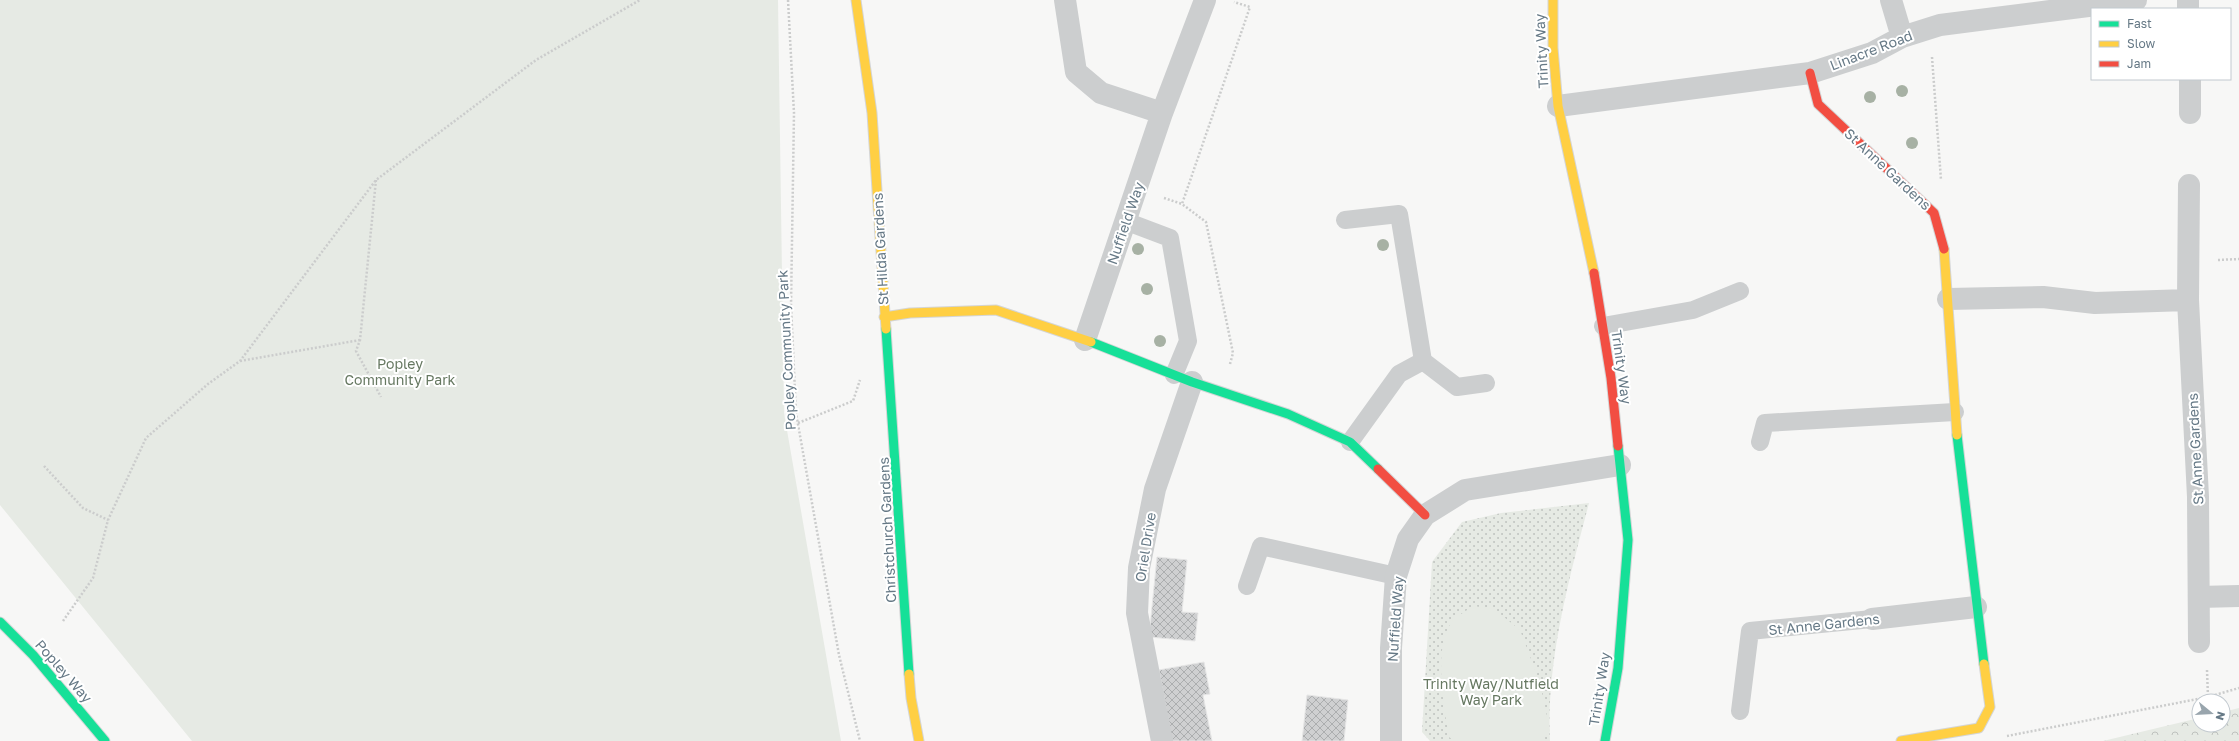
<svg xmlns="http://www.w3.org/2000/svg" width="2239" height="741" font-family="'Golos Text',sans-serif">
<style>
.grass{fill:url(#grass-dots)}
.forest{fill:url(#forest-crowns)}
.park{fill:#e6eae4}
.building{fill:url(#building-cross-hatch);stroke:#e6e6e6}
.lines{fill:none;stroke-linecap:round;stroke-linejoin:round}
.fast-casing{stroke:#d4d5d6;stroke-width:11}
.slow-casing{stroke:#d4d5d6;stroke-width:11}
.jam-casing{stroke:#d4d5d6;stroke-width:11}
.path{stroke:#cbcccc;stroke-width:2.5;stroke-dasharray:2 2;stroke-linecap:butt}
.lane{stroke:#cccecf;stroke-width:18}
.street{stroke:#cccecf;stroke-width:22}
.fast{stroke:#16e098;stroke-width:9}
.slow{stroke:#ffcf43;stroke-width:9}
.jam{stroke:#f24e42;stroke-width:9}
.tree{fill:#a7b1a4}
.labels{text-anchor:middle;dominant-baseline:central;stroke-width:4;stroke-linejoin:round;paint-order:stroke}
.street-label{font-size:14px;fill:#667986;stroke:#fff}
.park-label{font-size:14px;fill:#667861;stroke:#fff}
</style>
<defs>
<pattern id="grass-dots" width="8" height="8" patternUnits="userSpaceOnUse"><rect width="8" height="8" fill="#e6eae4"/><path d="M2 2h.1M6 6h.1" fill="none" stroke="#bec2be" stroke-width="1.8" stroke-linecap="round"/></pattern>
<pattern id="forest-crowns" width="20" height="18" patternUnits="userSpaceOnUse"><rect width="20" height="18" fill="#e6eae4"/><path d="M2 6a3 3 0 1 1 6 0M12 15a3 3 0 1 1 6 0" fill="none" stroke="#bec2be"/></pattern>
<pattern id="building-cross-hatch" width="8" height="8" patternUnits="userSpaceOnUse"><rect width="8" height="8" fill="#cfd0d1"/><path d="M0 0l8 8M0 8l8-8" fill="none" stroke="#acaeaf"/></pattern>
</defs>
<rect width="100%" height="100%" fill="#f7f7f6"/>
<path class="grass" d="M1589,503C1569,579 1546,662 1550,741H1430L1422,732L1432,562L1462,522L1501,513Z"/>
<path class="forest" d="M2239,708V741H2103L2199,718V725H2223V712Z"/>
<path class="park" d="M0,0H778L784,413L841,741H192L0,505Z
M1473,606L1494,609L1520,630L1540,683L1550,731L1542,741H1454L1449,737C1444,708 1433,649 1451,623C1455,617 1466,611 1473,606Z"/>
<path class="building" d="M1157,557L1187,560L1182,612L1198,613L1195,641L1149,637Z
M1204,662L1210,694L1203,695L1212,741H1172L1159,670Z
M1307,695L1348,700L1344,741H1302Z"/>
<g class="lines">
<g class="fast-casing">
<path id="fast" d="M886,329L909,674
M1091,342L1192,382L1288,414L1350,442L1378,469
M1957,435L1984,664
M0,622L33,655L105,741
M1605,741L1618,668L1628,540L1618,446"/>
</g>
<g class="slow-casing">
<path id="slow" d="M856,0L872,113L886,329
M1553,0V48L1558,106L1594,273
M1944,249L1957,435
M884,317L910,313L996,310L1091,342
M909,674L911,698L919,741
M1901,741L1979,728L1990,707L1984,664"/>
</g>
<g class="jam-casing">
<path id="jam" d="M1810,73L1818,104L1934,213L1944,249
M1594,273L1611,378L1618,446
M1378,469L1425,515"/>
</g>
<path class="path" d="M788,0L794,113L791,306L796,413L839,655L860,741
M1932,57L1941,180
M376,180L360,340L356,351L381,397
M1164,198L1182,204
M2218,260L2239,259
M240,361L360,340
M1230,364L1233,353L1206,222L1182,204L1250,7L1234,2
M798,423L853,401L860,380
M44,466L83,508L108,520
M63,621L93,578L108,520L146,438L208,384L240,361L376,180L536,60L640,0
M2207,670L2208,697
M2007,736L2208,697L2239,688"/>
<path class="lane" d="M1345,220L1399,214L1423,361L1457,387L1486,383
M1125,221L1170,238L1188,341L1174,375
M1603,326L1693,310L1740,291
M1350,442L1399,374L1423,361
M1760,442L1765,423L1955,412
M1247,586L1261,546L1396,576
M1740,711L1750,631L1872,619"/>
<path class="street" d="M1065,0L1076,72L1101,93L1162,113
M1891,0L1902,37
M2188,0V9
M2190,79V113
M1558,106L1810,73L1872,53L1902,37L1940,25L2136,0
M2189,185L2188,300L2198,497L2199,642
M1948,299L2043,297L2095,303L2188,300
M1085,340L1162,113L1205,0
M2199,597L2239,596
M1872,619L1976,607
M1162,741L1137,613L1139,568L1155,489L1192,382
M1391,741V648L1396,576L1408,539L1425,515L1465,490L1620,465"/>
<use href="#fast" class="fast"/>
<use href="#slow" class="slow"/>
<use href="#jam" class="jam"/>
</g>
<g class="tree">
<circle cx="1902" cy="91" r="6"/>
<circle cx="1870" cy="97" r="6"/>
<circle cx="1912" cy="143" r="6"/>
<circle cx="1383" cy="245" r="6"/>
<circle cx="1138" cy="249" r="6"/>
<circle cx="1147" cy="289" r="6"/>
<circle cx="1160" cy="341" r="6"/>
</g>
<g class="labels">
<g class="street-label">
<text transform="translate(1871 50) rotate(-21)">Linacre Road</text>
<text transform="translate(1541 51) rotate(-93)">Trinity Way</text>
<text transform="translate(1888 169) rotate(43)">St Anne Gardens</text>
<text transform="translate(1125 223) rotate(-71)">Nuffield Way</text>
<text transform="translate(880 249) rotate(-93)">St Hilda Gardens</text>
<text transform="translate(786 350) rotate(-93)">Popley Community Park</text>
<text transform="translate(1622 367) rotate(82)">Trinity Way</text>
<text transform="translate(2195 449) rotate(-93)">St Anne Gardens</text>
<text transform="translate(887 530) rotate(-93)">Christchurch Gardens</text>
<text transform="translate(1145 547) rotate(-81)">Oriel Drive</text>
<text transform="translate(1395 619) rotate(-86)">Nuffield Way</text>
<text transform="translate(1824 624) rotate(-6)">St Anne Gardens</text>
<text transform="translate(64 671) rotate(49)">Popley Way</text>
<text transform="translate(1599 689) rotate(-81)">Trinity Way</text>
</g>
<g class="park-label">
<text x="400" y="363">Popley<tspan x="400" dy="16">Community Park</tspan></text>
<text x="1491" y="683">Trinity Way/Nutfield<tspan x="1491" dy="16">Way Park</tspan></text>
</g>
</g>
<rect x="2091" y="8" width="140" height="72" fill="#ffffff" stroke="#c2c9cf"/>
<rect x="2099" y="21" width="20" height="6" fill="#16e098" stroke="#c2c9cf"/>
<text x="2127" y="28" font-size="12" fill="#667986">Fast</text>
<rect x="2099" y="41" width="20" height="6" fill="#ffcf43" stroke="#c2c9cf"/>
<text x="2127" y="48" font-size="12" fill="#667986">Slow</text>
<rect x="2099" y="61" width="20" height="6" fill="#f24e42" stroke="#c2c9cf"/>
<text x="2127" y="68" font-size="12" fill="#667986">Jam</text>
<g transform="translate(2211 713) rotate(108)"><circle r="19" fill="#ffffff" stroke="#c2c9cf"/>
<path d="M0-3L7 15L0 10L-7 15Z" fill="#99a5ad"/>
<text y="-6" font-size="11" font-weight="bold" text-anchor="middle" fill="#667986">N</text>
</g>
</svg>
